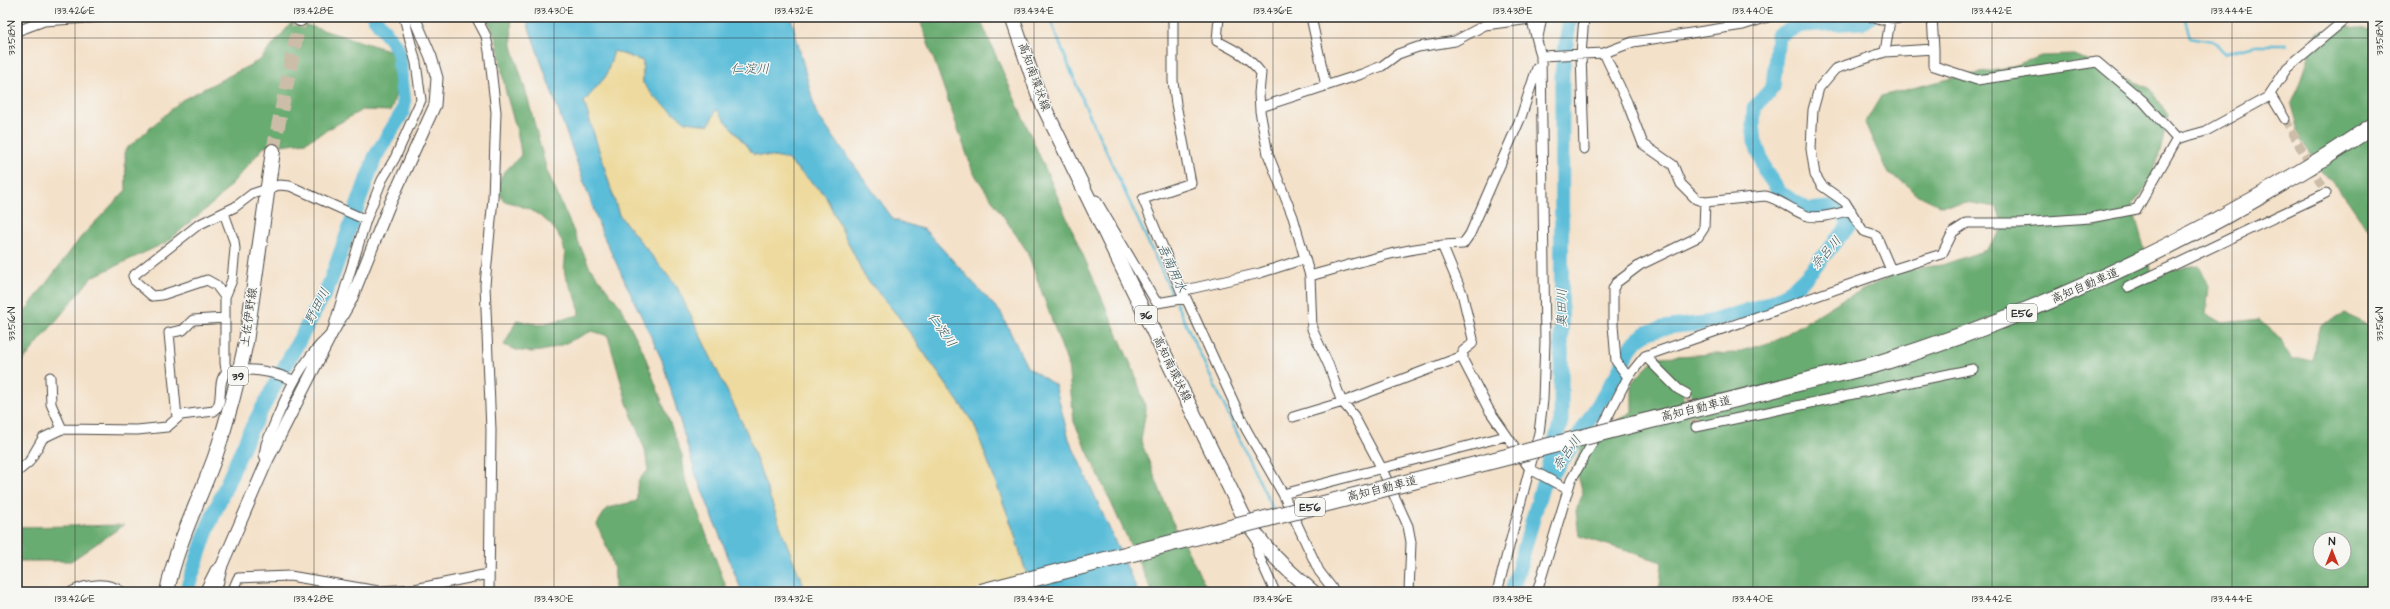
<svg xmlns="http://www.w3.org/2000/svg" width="2390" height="609" font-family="'Architects Daughter','Klee One',sans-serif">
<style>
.forest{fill:#69ac71;stroke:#4a6c4e;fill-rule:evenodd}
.sand{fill:#eeda9e;stroke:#8c8264}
.water{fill:#5bbdd9;stroke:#437482}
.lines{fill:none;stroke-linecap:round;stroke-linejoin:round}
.stream{stroke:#5bbdd9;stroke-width:2.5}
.river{stroke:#5bbdd9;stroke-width:15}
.minor-tunnel{stroke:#ccbda9;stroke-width:9;stroke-dasharray:9 4.5;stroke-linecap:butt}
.primary-tunnel{stroke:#ccbda9;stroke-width:14;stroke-dasharray:14 7;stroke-linecap:butt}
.minor-casing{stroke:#494643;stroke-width:11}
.tertiary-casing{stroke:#494643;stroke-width:13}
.primary-casing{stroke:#494643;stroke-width:16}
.motorway-casing{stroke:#494643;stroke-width:18}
.minor{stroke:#fff;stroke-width:9}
.tertiary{stroke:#fff;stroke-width:11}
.primary{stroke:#fff;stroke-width:14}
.motorway{stroke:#fff;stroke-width:16}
.motorway-bridge-casing{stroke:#494643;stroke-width:18;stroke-linecap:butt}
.motorway-bridge{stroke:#fff;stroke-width:16}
.ticks{fill:none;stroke:#2b2b2b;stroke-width:1;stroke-opacity:0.45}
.labels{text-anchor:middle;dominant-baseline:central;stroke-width:3;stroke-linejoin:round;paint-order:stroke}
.shield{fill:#f6f6f2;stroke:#686867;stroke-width:1}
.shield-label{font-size:11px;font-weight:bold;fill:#2b2b2b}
.street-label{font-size:12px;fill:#2b2b2b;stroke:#f6f6f2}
.water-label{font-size:13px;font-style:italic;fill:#39575f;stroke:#f6f6f2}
.neatline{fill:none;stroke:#2b2b2b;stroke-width:1.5}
.ticks-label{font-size:10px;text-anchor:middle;fill:#2b2b2b}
</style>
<rect width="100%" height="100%" fill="#f6f6f2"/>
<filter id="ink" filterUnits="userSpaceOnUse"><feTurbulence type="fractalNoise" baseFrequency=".025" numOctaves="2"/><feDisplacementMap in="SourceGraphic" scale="8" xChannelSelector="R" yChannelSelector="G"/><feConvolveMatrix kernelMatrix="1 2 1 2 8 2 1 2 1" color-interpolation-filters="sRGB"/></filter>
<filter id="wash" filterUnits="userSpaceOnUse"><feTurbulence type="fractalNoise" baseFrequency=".012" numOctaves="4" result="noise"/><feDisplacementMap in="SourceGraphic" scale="16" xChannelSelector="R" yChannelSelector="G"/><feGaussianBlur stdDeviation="0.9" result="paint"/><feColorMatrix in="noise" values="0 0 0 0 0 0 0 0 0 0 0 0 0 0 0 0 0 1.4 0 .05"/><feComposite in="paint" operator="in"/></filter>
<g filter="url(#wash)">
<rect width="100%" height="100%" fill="#f4e1c9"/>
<path class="forest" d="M485,17H511L512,46L526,92L547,171L589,266L620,306L643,351L682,455L685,478L728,592H613C621,572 604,543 597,524L607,508L637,501C637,485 635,481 648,471L645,450L627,403L608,336L592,331C562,344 536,362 504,345L517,320L539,325L579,315C579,297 571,291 565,275C563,269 566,260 565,254C561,223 531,207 504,201C490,177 507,172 521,155C519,131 510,111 505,88C500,64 500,37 485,17Z
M919,17H979L1135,374L1146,409L1141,441L1171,519L1209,592H1152L1074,422L1068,365L1027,251L973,172Z
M293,21L395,52L400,78L391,111L362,110L306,142L264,147L219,198L167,242L92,277L17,368V322L81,237L126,190L125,150L182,100L260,60Z
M2343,26L2373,30V237L2346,198L2322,171L2300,139L2291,105L2299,87L2317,33Z
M2074,55L2149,88L2168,115C2162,146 2155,182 2132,205L2151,272L2199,266L2209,286L2206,314L2222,323L2259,319L2280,338L2292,360H2312L2321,325L2345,314L2373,327V592H1653L1660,586L1662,562L1579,536L1576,511L1583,493L1575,466L1583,440L1632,412V382L1657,357L1734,353L1775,341L1840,301L1903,270L1942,265L1986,250L2003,228L1997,207L1972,203L1939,205L1914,193L1905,183L1888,174L1865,123L1881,96L1953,78L2004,69L2041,56ZM2320,539H2344V563H2320Z
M124,525L71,561H17V527Z"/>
<path class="sand" d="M614,51L643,61V83L716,108L753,154L787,159L825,195L865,277L898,316L974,424L1013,529L1032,592H806L784,537L747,433L677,287L619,215L584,102L606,76Z"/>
<path class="water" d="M527,17H791L816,113L894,220L925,230L1001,313L1027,367L1055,385L1069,439L1138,592H1032L1013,529L974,424L898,316L865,277L825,195L787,159L753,154L716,109L709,125L686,122L655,98L643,83V61L614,51L606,76L584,102L619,215L677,287L747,433L784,537L806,592H742L696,475L662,360L602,233L528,25Z"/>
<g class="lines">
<path class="stream" d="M1049,17L1083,101L1174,298
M2184,17L2190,37L2213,41L2225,53L2256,45H2287
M1176,303L1274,512"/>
<path class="river" d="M1542,486C1571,451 1593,413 1616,376C1625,362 1628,345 1642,336C1659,325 1685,326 1704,323C1718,320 1764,306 1776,300C1808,283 1825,250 1850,225L1839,207L1808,210L1780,193L1765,171L1755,141L1753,125L1754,108L1773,87L1778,35L1802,25L1863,22L1870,17
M186,592L208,527L250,431L329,285L375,157L402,113L404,104L399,55L397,48L374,17
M1512,592L1561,421L1562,73L1570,17"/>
</g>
</g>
<g filter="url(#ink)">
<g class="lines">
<path class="minor-tunnel" d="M2285,119L2326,193
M1687,394L1696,427"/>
<path class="primary-tunnel" d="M273,151L300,19"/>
<g class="minor-casing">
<path id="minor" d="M476,17L486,36L489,51L496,112L493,198L485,285L491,430L489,592
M1173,17V81L1176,104L1191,183L1143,199L1181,291L1186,298
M1219,17L1217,41C1235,50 1249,57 1261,73L1259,93L1260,111L1268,154L1293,217L1310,276L1312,329L1329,366L1341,400L1354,416L1381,467L1408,526L1411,542L1409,592
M1311,17L1326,86
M1584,17L1581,54L1584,149
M1872,17L1881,20L1915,17
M17,31L44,21L103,17
M1538,37L1542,17
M1934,49V66L1977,80L2097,62L2143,101L2177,139L2206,131L2268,97L2287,68L2348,17
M1885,52L1934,49L1932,17
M1604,53L1627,102L1643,144L1673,165L1681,184L1696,199L1705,202L1765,196C1781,199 1793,212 1808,216C1821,219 1839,213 1851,210
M1541,56L1604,53L1633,42L1743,25L1768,17
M2270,94L2285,119
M1261,107L1362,74L1382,66L1398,54L1418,47L1455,41L1485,25L1531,19
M1096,200L1155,300L1157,303L1186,298L1246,429L1283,494L1319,571L1335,592
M224,213L234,241L235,249L232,280L225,297V363L226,369L233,371
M1442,245L1462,293L1473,339L1472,344L1463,351V360L1489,410L1530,469L1567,489
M1891,270L1942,254L1953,232L1967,223H2020L2090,218L2137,209L2177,139
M1310,276C1360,262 1411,245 1463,244L1470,234L1521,117L1537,68
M2128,287L2326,193
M1181,291L1260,273L1304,259
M225,297L216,285L207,280L162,295L152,296L135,281L133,276L198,225L235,207L252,194L279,185L290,186L366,220
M334,325L366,220L382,180L395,158L421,100L416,63L404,17
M1645,356L1678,389L1687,394
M50,377L51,404L62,429
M1628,377L1616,361L1613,325V289L1616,283L1640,265L1698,237L1704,228L1705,202
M1293,417L1343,402L1463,356
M177,418L169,333L183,330L193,320L225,318
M1696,427L1973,369
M267,461L264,455L266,444C283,404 296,366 329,336
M17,472L29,462L43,438L62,429L137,430L167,427L181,415L214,411C225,402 216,382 226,373C249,366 271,371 293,380
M1283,494L1506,436
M1257,538L1258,554L1275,592
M71,592C85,584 108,581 122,592
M204,592L215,570L222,565
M232,592L238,578L290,576L378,591L415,589L488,574
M1497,592L1539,433L1543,400L1545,341L1541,56L1531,17
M1537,592L1571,480L1607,418L1628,377L1645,356L1891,270L1876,235L1863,231L1845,202L1822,186L1815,175L1811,149L1812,127L1813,110L1819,88L1835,69L1885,52L1890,20"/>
</g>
<g class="tertiary-casing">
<path id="tertiary" d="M215,592L222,565L267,461L332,333L351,300L388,208L435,105L437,78L431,57L414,17"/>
</g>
<g class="primary-casing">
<path id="primary" d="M1012,17L1040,99L1243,515C1262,547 1285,568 1313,592
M300,19L301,17
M167,592C176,545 199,501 215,457C228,419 238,380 246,342L273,151"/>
</g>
<g class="motorway-casing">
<path id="motorway" d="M1639,423C1692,410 1745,397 1798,383C1825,376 1853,371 1880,363C2056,308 2220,228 2373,126"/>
</g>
<use href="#minor" class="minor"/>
<use href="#tertiary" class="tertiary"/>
<use href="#primary" class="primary"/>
<use href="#motorway" class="motorway"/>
<g class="motorway-bridge-casing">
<path id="motorway-bridge" d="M981,592L1639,423"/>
</g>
<use href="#motorway-bridge" class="motorway-bridge"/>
</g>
</g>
<path class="ticks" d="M75,17V592M314,17V592M554,17V592M794,17V592M1034,17V592M1273,17V592M1513,17V592M1753,17V592M1992,17V592M2232,17V592M17,38H2373M17,324H2373"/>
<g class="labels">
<g class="shield">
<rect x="2007" y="304" width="30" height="18" rx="3"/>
<rect x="1135" y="306" width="22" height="18" rx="3"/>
<rect x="228" y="367" width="20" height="18" rx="3"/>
<rect x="1295" y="498" width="30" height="18" rx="3"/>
</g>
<g class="shield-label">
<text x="2022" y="313">E56</text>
<text x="1146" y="315">36</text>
<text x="238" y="376">39</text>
<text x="1310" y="507">E56</text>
</g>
<g class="street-label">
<text transform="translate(1034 77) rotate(70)">高知南環状線</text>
<text transform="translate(2085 286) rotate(-23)">高知自動車道</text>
<text transform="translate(249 317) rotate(-82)">土佐伊野線</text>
<text transform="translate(1172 369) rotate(64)">高知南環状線</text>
<text transform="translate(1696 409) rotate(-14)">高知自動車道</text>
<text transform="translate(1382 489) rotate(-14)">高知自動車道</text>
</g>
<g class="water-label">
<text x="750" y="69">仁淀川</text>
<text transform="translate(1826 253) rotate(-49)">奈呂川</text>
<text transform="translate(1172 268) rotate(65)">吾南用水</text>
<text transform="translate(317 306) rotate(-62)">野田川</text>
<text transform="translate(1562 308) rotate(-90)">奥田川</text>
<text transform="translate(942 330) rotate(55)">仁淀川</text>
<text transform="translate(1567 453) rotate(-55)">奈呂川</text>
</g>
</g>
<rect width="2390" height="609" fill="none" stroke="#f6f6f2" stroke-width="44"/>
<g transform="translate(2332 551)"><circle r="19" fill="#f6f6f2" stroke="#a5a5a2"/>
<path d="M0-3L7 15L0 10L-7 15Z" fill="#c8321e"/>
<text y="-6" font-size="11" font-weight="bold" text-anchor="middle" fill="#2b2b2b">N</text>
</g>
<rect x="22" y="22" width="2346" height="565" class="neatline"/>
<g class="ticks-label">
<text x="75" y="14">133.426°E</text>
<text x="314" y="14">133.428°E</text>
<text x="554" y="14">133.430°E</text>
<text x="794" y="14">133.432°E</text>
<text x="1034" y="14">133.434°E</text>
<text x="1273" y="14">133.436°E</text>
<text x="1513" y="14">133.438°E</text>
<text x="1753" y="14">133.440°E</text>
<text x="1992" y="14">133.442°E</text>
<text x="2232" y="14">133.444°E</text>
<text transform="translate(11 38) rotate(-90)" y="4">33.518°N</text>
<text transform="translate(2379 38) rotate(-90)" y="4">33.518°N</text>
<text transform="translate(11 324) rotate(-90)" y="4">33.516°N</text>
<text transform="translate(2379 324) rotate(-90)" y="4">33.516°N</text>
<text x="75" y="602">133.426°E</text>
<text x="314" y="602">133.428°E</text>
<text x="554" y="602">133.430°E</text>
<text x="794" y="602">133.432°E</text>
<text x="1034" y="602">133.434°E</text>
<text x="1273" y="602">133.436°E</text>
<text x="1513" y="602">133.438°E</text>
<text x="1753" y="602">133.440°E</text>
<text x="1992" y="602">133.442°E</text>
<text x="2232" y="602">133.444°E</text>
</g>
</svg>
